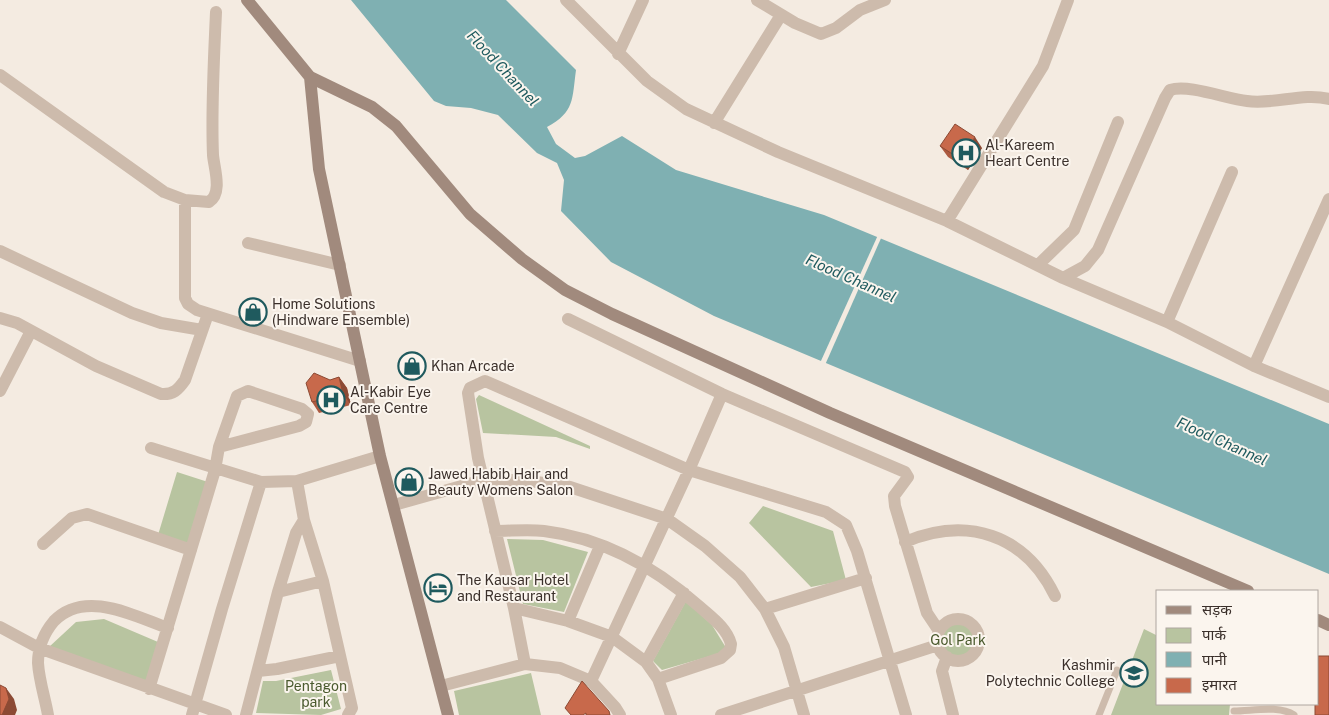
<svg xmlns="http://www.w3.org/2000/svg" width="1329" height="715" font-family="'Public Sans','Noto Sans Devanagari',sans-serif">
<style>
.green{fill:#b8c4a0}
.water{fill:#7fb0b2}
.pier{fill:#f4ebe1}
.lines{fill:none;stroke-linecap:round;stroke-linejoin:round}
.service{stroke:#cdbbac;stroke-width:7}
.minor{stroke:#cdbbac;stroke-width:12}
.secondary{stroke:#a18a7d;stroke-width:12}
.wall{fill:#ac5a40}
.shaded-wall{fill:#8c4a34}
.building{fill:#c8694b;stroke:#8c4a34}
.labels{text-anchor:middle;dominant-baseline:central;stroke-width:4;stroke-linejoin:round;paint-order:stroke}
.poi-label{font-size:14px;fill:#3b302b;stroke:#fbf5ee;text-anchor:start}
.park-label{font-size:14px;fill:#4a5a2e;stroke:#fbf5ee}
.water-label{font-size:15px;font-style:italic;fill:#1f5a5e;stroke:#fbf5ee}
</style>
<rect width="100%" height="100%" fill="#f4ebe1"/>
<path class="green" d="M479,395L590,446V449L556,437L483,433L476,399Z
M177,472L208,482L189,547L158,535Z
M763,506L833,531L846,580L811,587L749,523Z
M507,539L543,540L588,552L564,612L523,604Z
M686,601L712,625L728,651L662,670L653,661Z
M104,619L158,642L146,682L49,647L76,622Z
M940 640a18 18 0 1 1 36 0a18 18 0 1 1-36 0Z
M1144,629L1158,636V704H1230L1229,715H1111Z
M331,670L341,709L321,715L256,713L263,681H276Z
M531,673L541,715H459L454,691Z"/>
<path class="water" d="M351,0H506L576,70C572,99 575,112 547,127L556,144L575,158L585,156L622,136L676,170L824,215L1329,424V574L714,316L611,262L561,211L564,180L557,163L537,153L498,115L471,108L446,106L434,101Z"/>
<path class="pier" d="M878,235L882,236L825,365L820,363Z"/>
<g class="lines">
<path class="service" d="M1234,711C1252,711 1279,705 1294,715
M1099,715L1117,670"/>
<path class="minor" d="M566,0L647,81L686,109L778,152L947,221L1063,278L1167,322L1254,366L1329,397
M757,0L795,23L821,34L836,28L860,10L885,0
M618,54L643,0
M0,75L164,192L185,200L209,202C223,193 214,168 213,155C211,108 214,59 216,12
M714,123L781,15
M185,200V298L188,304L197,310L360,361
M947,221L1043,66L1068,0
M248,243L340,265
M0,251L132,313L161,323L202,330
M1038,265L1074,230L1118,122
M1063,278L1085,266L1098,250L1165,98L1170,90C1189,84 1227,99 1247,101C1275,105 1303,92 1329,99
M0,318L17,323L96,366L161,394C173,395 178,390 185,380L208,314
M568,319L722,394L905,472L908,477L894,496L895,506L927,613L939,631
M1167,322L1232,172
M1254,366L1329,199
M0,391L31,331
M151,448L261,482L297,481L380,456
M297,481L304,520L323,581L352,708L348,715
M394,505L483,480H523L570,487L667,519L705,546L740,577L765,609L784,647L804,715
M495,531C511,531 528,529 544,531C603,538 656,568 700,607C711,617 727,628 731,644L730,650L721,658L658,679
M905,542C967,516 1025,534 1055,596
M43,544L72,518L87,514L191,550
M278,592L323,581
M514,608L568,621L612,637L646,662L658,679L671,715
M765,609L866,578
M937 640a21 21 0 1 1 42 0a21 21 0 1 1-42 0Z
M568,621L600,546
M0,627L39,648L226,715
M947,657L942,671L953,715
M646,662L684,593
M525,664L514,608L478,458L468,393L470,388L485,381L689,470L826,512L846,525L857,551L906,715
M258,671L277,669L340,656
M591,681L689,470L722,394
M441,686L525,664L560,668L591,681L615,707L620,715
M149,689L215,470L219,447L237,396L248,391L302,409L308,414L306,422L299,426L219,447
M48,715C45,698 39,680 38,663C38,647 44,633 54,621C85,589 134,616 168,628
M192,715L222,609L261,482
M246,715L278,592L296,533L304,520
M721,715L938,645"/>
<path class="secondary" d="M247,0L310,77L319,169L380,456L448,715
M310,77L372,107L396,126L470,214L522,259L565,290L612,314L830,413L1248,591
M1318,620L1329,625"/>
</g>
<path class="wall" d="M940,146L982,148L968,170L948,157Z
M339,377L347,388L351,405L319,413L312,402L330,380Z"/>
<path class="shaded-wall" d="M975,137L982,148L968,170L960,159Z
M339,377L347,388L351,405L343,394Z
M6,688L14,699L17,710L15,715H2Z"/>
<path class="building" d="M955,124L975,137L960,159L940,146Z
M314,373L330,380L339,377L343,394L312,402L306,383Z
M1318,656H1329V715H1315V704H1318Z
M582,681L609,711L610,715H586V713L583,715H571L565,708Z
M0,685L6,688L9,699L2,715H0Z"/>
<defs>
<g id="hospital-ring" transform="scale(1.4375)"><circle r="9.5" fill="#fbf5ee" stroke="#1f5a5e" stroke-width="1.5"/><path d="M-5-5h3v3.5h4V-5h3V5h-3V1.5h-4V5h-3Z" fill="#1f5a5e"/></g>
<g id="shop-ring" transform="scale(1.4375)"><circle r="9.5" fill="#fbf5ee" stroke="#1f5a5e" stroke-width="1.5"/><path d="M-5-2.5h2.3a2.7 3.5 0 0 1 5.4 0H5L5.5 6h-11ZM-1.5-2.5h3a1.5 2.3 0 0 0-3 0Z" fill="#1f5a5e"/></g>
<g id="hotel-ring" transform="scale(1.4375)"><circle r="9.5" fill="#fbf5ee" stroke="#1f5a5e" stroke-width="1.5"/><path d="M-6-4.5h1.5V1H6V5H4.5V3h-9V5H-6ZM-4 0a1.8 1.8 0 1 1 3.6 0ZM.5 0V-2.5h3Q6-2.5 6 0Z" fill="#1f5a5e"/></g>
<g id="university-ring" transform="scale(1.4375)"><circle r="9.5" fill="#fbf5ee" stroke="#1f5a5e" stroke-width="1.5"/><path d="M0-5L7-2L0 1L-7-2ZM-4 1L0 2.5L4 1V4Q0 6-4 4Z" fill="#1f5a5e"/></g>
</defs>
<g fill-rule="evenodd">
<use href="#hospital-ring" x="966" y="153"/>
<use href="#shop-ring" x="253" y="312"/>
<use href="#shop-ring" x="412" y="366"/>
<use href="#hospital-ring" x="331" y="400"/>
<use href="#shop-ring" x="409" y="482"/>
<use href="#hotel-ring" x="438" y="588"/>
<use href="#university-ring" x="1134" y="673"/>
</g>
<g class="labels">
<g class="poi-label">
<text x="985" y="145">Al-Kareem<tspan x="985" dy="16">Heart Centre</tspan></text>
<text x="272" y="304">Home Solutions<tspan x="272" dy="16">(Hindware Ensemble)</tspan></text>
<text x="431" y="366">Khan Arcade</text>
<text x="350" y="392">Al-Kabir Eye<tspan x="350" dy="16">Care Centre</tspan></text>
<text x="428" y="474">Jawed Habib Hair and<tspan x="428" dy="16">Beauty Womens Salon</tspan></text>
<text x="457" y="580">The Kausar Hotel<tspan x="457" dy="16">and Restaurant</tspan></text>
<text x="1115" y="665" text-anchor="end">Kashmir<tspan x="1115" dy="16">Polytechnic College</tspan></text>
</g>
<g class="park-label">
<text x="958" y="640">Gol Park</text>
<text x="316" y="686">Pentagon<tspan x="316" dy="16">park</tspan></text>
</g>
<g class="water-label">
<text transform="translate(503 68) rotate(47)">Flood Channel</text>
<text transform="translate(851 278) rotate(24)">Flood Channel</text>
<text transform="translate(1222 441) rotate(24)">Flood Channel</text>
</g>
</g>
<rect x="1156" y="590" width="162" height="115" fill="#fbf5ee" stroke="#aea6a0"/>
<rect x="1166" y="606" width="25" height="8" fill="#a18a7d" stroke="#aea6a0"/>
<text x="1202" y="615" font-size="15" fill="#3b302b">सड़क</text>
<rect x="1166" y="628" width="25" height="15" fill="#b8c4a0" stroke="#aea6a0"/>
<text x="1202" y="640" font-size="15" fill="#3b302b">पार्क</text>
<rect x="1166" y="652" width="25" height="15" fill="#7fb0b2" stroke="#aea6a0"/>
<text x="1202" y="665" font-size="15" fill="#3b302b">पानी</text>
<rect x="1166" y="678" width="25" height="15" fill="#c8694b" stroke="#aea6a0"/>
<text x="1202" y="690" font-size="15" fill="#3b302b">इमारत</text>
</svg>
